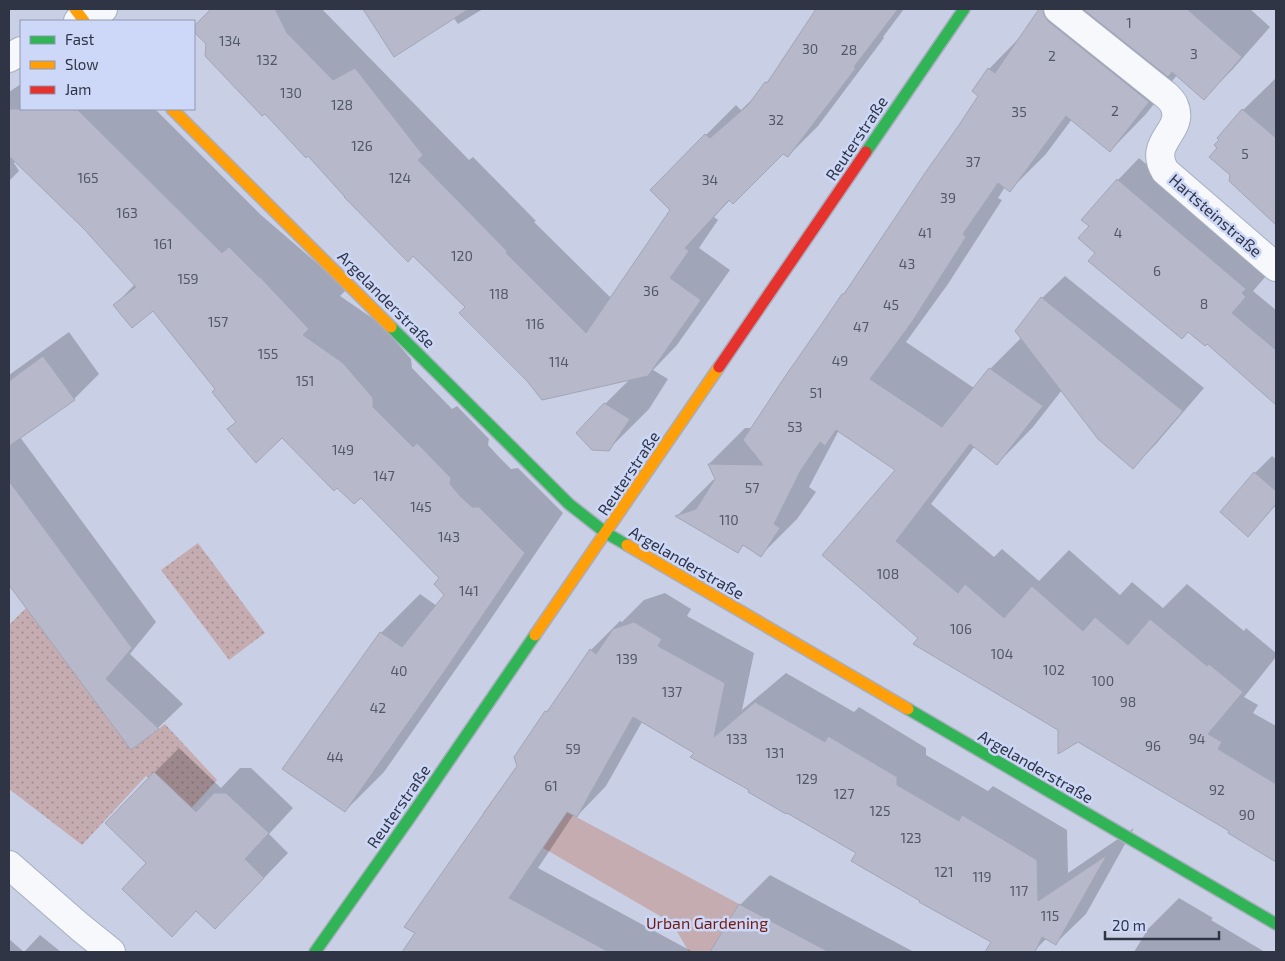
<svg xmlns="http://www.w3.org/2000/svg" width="1285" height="961" font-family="'Exo 2',sans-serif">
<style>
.grass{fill:url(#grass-dots)}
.garden{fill:#c5acb1}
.shadow{fill:#0003}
.building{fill:#b7b9cb;stroke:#a2a5b6}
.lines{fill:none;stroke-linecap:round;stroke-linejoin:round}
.street-casing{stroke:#a8aebf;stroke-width:30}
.fast-casing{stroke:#a8aebf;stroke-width:14}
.slow-casing{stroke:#a8aebf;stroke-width:14}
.jam-casing{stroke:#a8aebf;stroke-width:14}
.street{stroke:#f7f8fb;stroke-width:28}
.fast{stroke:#30b455;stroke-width:11}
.slow{stroke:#ff9f0a;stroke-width:11}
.jam{stroke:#e5322d;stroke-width:11}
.labels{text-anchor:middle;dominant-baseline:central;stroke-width:5;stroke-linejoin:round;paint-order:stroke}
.number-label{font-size:14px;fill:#525767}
.street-label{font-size:16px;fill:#303545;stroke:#cdd8f8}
.park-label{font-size:16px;fill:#721a0f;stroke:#cdd8f8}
</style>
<defs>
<pattern id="grass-dots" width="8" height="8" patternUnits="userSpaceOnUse" patternTransform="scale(1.25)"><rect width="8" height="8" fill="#c5acb1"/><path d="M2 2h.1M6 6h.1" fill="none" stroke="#a08d92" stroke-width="1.8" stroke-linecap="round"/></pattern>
</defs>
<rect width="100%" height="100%" fill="#c9d0e6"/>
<path class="grass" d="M198,543L265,633L229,660L161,570Z
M26,608L131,750L165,724L217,780L187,813L146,776L82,845L9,789V625Z"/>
<path class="garden" d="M507,780L829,952H689L672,923L483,813Z"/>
<path class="shadow" d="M213,9H322L469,160L473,157L536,221L534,222L611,298L672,210L706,135L736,105L741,110L756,96L766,83L774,74L822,9H904L883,37L884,38L818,126L788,156L783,152L730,200L714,217L718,220L699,248L730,270L677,345L653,370L668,379L649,409L609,449L605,404L630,379L467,307L194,31V28Z
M364,9H483L458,24L453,17L395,55Z
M1042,9H1250L1270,27L1233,69L1204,98L1177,75L1146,114L1110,151L1072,119L1046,154L1010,190L1005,187L998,198L1002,200L948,284L906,342L974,388L990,369L1022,337L1017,331L1042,298L1065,276L1204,388L1155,445L1133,467L1062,390L1033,427L997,464L975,446L931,504L994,557L1002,549L1039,581L1069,550L1120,595L1132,582L1163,608L1187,584L1244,631L1246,628L1276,653V657L1244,697L1258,705L1253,713L1276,726V858L1059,729L920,638L824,555L897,470L839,430L809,487L816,492L797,519L761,555L744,545L738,551L677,516L713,480L717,479L709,464L745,428H752L980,95L989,69L1025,32Z
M1276,78V214L1267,206L1243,110Z
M21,84V109H155L261,215L347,289L340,296L381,324L411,359L412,368L452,409L457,406L489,439L488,445L499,457L511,469L518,468L563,513L484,629L384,772L345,811L284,768L381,633L420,594L437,606L446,595L440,578L361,497L282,436L238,421L216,389L153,309L115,305L135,284L85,228L16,161L14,163L19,171L9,181V92Z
M1139,158L1267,266V275L1253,291L1276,310V403L1207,342L1097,253L1090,226L1118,180Z
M69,332L99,374L74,399L20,437L156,622L130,654L183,704L158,728L131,748L9,582V375Z
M1272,456L1276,459V505L1248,536L1255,473Z
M665,593L691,609L687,616L754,653L742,710L786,673L854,712L859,707L926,748V755L988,791L993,786L1067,830L1068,873L1134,828L1086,914L1056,943L1047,938L1033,952H1006L991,944L992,942L857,852L751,790L696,753L642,722L606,786L577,816L574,814L538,868L693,952H403L416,933L518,766L546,712L554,704L591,650L620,621L622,622L644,600Z
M179,748L221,788L240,768H251L293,808L269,834L288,853L240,903L148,863L154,773Z
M770,875L914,952H712L740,905Z
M1179,898L1213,918L1211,920L1265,952H1134L1148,929Z
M40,935L61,952H9V939L24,952Z"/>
<path class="building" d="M211,9H275L287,33L333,80L355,68L423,155L418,160L507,251L506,253L586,333L670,210L650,190L705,134L710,138L748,105L765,82L767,83L816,9H898L854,67L856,68L788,157L783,154L733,204L729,200L685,248L689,251L670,278L701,300L648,376L542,400L527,381L459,313L465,307L413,256L408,262L344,197H345L308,156L306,158L265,114L262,116L205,56L206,44L194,32V26Z
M363,9H469L394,57Z
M1039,9H1043L1044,15L1048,21L1149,102L1110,152L1066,116L1010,192L998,183L963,234L966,237L912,322L870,379L942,427L989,368L1043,406L997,465L970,444L896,541L958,593L965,584L1004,618L1032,586L1083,631L1095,617L1128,645L1150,619L1207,666L1209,664L1243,692L1208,734L1222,742L1218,749L1276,784V862L1228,833L1229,831L1078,742L1058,754V730L913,644L918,638L822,555L895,470L836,430L825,446L820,442L801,470L774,524L780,528L761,557L743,545L738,553L675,516L696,509L715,479L708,464L763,465L743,440L784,378L823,322L842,294H844L925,173L959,125L978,96L972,91L988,68L995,73Z
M1083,9H1187L1242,57L1204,100L1172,72L1168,77Z
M9,109H77L222,253L229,247L259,277H260L309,329L303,335L343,363L373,398V407L413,447L417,443L451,478L450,484L460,496L472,507H479L525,553L446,669L345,812L282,769L380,632L402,647L444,595L434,584L439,578L361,498L354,504L337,488L334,491L282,438L256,463L227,429L236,422L212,392L215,389L153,311L132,328L113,305L136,287L84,229L9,156Z
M1242,109L1276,138V225L1229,181L1230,175L1209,157L1217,148L1214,145L1219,140L1217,138Z
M1117,179L1246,289L1242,293L1246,297L1232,313L1276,350V405L1207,344L1205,346L1188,332L1182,339L1088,261L1095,253L1078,238L1089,226L1081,220Z
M1041,297L1183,411L1133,469L1098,439L1015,331Z
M43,356L75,400L9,446V381Z
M604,403L630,419L609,451L592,450L576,433Z
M1254,472L1276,491V504L1248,537L1220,512Z
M9,481L132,648L106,679L159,729L131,750L9,585Z
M634,622L662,639L658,646L725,683L714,737L755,702L825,742L828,736L897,777V785L959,821L962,815L1037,860L1038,901L1107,855L1056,945L1042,937L1035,952H985L991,942L919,902L920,901L851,861L856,853L787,813L786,814L748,792L749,790L690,757L694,753L633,717L577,817L567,812L509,898L609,952H402L415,933L404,927L517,766L514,757L545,711L547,712L590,649L596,654L613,629Z
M154,772L196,812L214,793H226L269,833L245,859L264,878L215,929L196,911L172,937L122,889L146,863L105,823Z
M739,904L829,952H710Z"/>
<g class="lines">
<g class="street-casing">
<path id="street" d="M1058,9L1167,96C1169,98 1173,102 1174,105C1186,131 1147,141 1165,171L1276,267
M78,21L103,9
M9,58L21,51
M9,865L80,927L111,952"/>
</g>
<g class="fast-casing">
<path id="fast" d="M866,152L964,9
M391,327L569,504L606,533L627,545
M908,709L1276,924
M315,952L411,816L535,635"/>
</g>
<g class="slow-casing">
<path id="slow" d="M75,9L84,21
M172,109L391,327
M627,545L908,709
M535,635L719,367"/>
</g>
<g class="jam-casing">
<path id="jam" d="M719,367L866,152"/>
</g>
<use href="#street" class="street"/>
<use href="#fast" class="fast"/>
<use href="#slow" class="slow"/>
<use href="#jam" class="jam"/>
</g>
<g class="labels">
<g class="number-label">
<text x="1129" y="22">1</text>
<text x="230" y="40">134</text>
<text x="810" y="48">30</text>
<text x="849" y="49">28</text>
<text x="1194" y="53">3</text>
<text x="1052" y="55">2</text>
<text x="267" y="59">132</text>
<text x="291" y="92">130</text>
<text x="342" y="104">128</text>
<text x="1115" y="110">2</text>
<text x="1019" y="111">35</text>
<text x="776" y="119">32</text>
<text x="362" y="145">126</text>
<text x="1245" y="153">5</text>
<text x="973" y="161">37</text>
<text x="88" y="177">165</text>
<text x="400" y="177">124</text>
<text x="710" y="179">34</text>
<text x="948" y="197">39</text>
<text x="127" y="212">163</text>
<text x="925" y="232">41</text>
<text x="1118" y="232">4</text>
<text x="163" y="243">161</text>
<text x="462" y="255">120</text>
<text x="907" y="263">43</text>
<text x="1157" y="270">6</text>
<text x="188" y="278">159</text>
<text x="651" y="290">36</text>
<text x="499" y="293">118</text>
<text x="1204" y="303">8</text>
<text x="891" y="304">45</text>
<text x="218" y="321">157</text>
<text x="535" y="323">116</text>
<text x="861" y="326">47</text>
<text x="268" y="353">155</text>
<text x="840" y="360">49</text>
<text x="559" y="361">114</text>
<text x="305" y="380">151</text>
<text x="816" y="392">51</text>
<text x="795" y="426">53</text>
<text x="343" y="449">149</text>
<text x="384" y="475">147</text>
<text x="752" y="487">57</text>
<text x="421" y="506">145</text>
<text x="729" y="519">110</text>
<text x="449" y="536">143</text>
<text x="888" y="573">108</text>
<text x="469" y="590">141</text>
<text x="961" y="628">106</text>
<text x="1002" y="653">104</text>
<text x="627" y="658">139</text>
<text x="1054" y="669">102</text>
<text x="399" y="670">40</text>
<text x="1103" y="680">100</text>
<text x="672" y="691">137</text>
<text x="1128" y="701">98</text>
<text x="378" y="707">42</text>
<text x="737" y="738">133</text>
<text x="1197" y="738">94</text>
<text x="1153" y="745">96</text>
<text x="573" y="748">59</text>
<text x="775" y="752">131</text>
<text x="335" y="756">44</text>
<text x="807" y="778">129</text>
<text x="551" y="785">61</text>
<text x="1217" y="789">92</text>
<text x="844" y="793">127</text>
<text x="880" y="810">125</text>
<text x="1247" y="814">90</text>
<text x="911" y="837">123</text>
<text x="944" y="871">121</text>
<text x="982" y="876">119</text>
<text x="1019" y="890">117</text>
<text x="1050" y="915">115</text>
</g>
<g class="street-label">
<text transform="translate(856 138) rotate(-56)">Reuterstraße</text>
<text transform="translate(1216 215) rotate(41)">Hartsteinstraße</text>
<text transform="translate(387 299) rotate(45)">Argelanderstraße</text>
<text transform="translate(628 473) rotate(-56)">Reuterstraße</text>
<text transform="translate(687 562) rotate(30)">Argelanderstraße</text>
<text transform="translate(1036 766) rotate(30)">Argelanderstraße</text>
<text transform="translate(398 806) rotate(-55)">Reuterstraße</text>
</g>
<g class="park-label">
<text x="707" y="922">Urban Gardening</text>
</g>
</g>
<rect width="1285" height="961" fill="none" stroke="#303545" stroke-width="20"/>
<rect x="20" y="20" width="175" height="90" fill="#cdd8f8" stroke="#8e97b0"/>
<rect x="30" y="36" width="25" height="8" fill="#30b455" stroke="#8e97b0"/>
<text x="65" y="45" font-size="15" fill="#303545">Fast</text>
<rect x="30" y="61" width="25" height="8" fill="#ff9f0a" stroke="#8e97b0"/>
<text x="65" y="70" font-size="15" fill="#303545">Slow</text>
<rect x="30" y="86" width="25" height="8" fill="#e5322d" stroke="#8e97b0"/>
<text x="65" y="95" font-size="15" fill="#303545">Jam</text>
<path d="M1105 931v8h114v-8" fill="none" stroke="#303545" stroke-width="2.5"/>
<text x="1112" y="931" font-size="15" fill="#303545" stroke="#cdd8f8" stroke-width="4" paint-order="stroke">20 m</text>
</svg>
